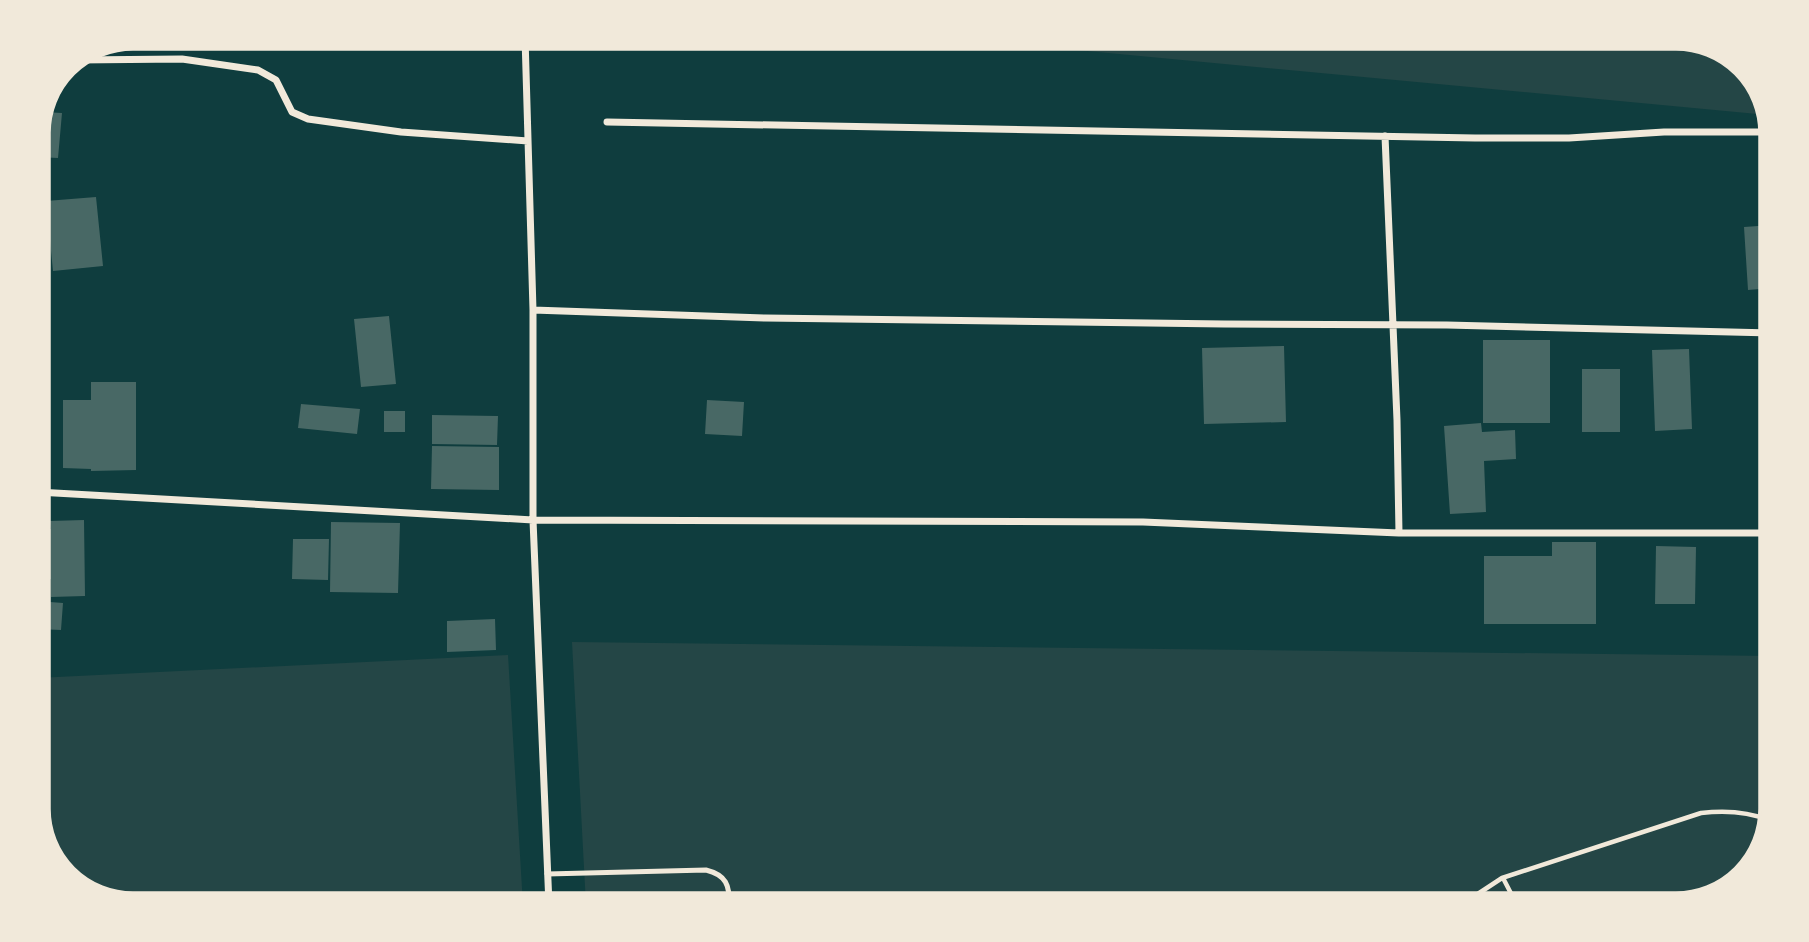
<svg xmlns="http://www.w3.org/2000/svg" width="1809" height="942" font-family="'Varela Round',sans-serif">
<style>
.green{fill:#244646}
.building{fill:#486865}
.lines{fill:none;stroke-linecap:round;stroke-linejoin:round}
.path{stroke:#f1e9da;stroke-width:4.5}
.service{stroke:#f1e9da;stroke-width:5}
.minor{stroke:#f1e9da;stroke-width:7}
.rim{fill:none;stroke:#f1e9da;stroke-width:3.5}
</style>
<rect width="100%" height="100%" fill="#0f3d3e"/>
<path class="green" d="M938,37H1676L1719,47L1756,80L1768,115Z
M572,642L1772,656V809L1762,852L1729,889L1676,905H586Z
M508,655L523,905H133L90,895L53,863L37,815V678Z"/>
<path class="building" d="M44,112L62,113L58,158L37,157V127Z
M96,197L103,266L53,271L46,201Z
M1772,225V288L1748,290L1744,227Z
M389,316L396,384L361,387L354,319Z
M1483,340H1550V423H1483Z
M1284,346L1286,422L1204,424L1202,348Z
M1689,349L1692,429L1655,431L1652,350Z
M1582,369H1620V432H1582Z
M91,382H136V470L91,471V469L63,468V400H91Z
M707,400L744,402L742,436L705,434Z
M301,404L360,409L357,434L298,428Z
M384,411H405V432H384Z
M432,415L498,416L497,445L432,444Z
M1481,423L1482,432L1515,430L1516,459L1484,461L1486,512L1450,514L1444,426Z
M432,446L499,447V490L431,489Z
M84,520L85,596L51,597V579H37V529H51L50,521Z
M331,522L400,523L398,593L330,592Z
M293,539H329L328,580L292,579Z
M1552,542H1596V624H1484V556H1552Z
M1656,546L1696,547L1695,604H1655Z
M37,601L63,603L61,630L37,629Z
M495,619L496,650L447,652V621Z"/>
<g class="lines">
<path class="path" d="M1503,878L1517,905
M1698,898L1706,894L1728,890
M1461,905L1502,878L1701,813C1725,810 1746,811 1769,820"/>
<path class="service" d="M547,874L706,870C726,875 730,885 729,905"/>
<path class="minor" d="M525,37L533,310V520L549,905
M77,60L182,59L258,70L276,80L292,112L308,119L401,132L528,141
M607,122L1475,138H1569L1664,132H1772
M1385,136L1397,420L1399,533
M533,310L765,318L1224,324L1447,325L1772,333
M37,492L533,520L1143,522L1399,533H1772"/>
</g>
<path d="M0 0H1809V942H0ZM133 49H1676A84 84 0 0 1 1760 133V809A84 84 0 0 1 1676 893H133A84 84 0 0 1 49 809V133A84 84 0 0 1 133 49Z" fill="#f1e9da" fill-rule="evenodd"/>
<path class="rim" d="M133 49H1676A84 84 0 0 1 1760 133V809A84 84 0 0 1 1676 893H133A84 84 0 0 1 49 809V133A84 84 0 0 1 133 49Z"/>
</svg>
